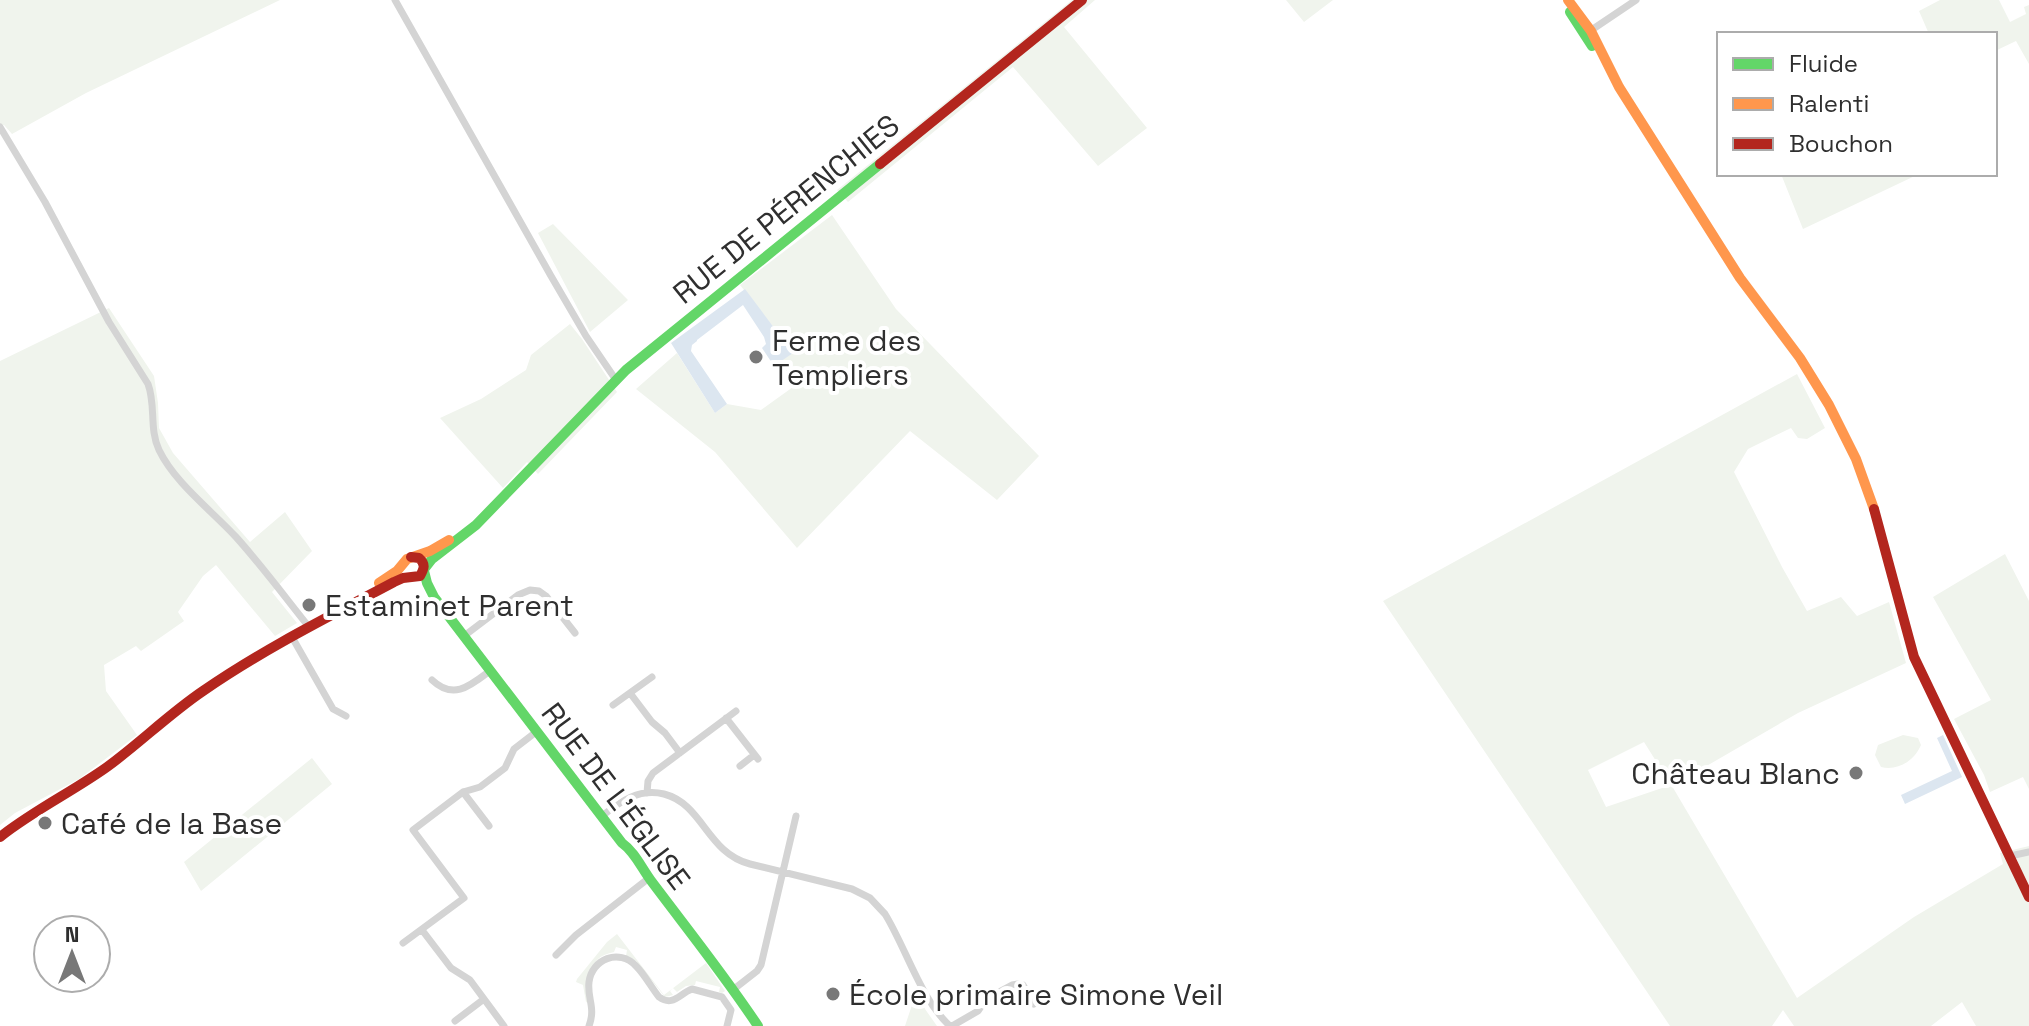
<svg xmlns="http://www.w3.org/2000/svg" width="2029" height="1026" font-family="'Space Grotesk',sans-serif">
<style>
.green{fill:#f0f4ed;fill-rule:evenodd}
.water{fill:#dce6f0}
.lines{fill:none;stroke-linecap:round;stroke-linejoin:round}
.street{stroke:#d4d4d4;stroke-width:7}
.fast{stroke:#63d668;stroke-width:10}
.slow{stroke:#ff974d;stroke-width:10}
.jam{stroke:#b3261e;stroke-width:10}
.poi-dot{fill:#787878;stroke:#fff;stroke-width:3}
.labels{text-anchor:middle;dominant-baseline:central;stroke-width:8;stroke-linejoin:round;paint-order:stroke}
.street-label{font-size:30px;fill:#2f2f2f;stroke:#fff}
.poi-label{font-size:30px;fill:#2f2f2f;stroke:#fff;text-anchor:start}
</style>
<rect width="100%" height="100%" fill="#fff"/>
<path class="green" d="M0,0H280L86,93L12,134L4,125L0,126Z
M1072,0H1095L1064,27L1147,128L1098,166L1013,67L848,202L837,190Z
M1286,0H1333L1304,22Z
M1940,0H1999L2010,22L2026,14L2024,7L2029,5V64L2016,41L1995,51V34H1929L1919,11Z
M1781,174H1919L1803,229Z
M832,215L896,309L1039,456L997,500L910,431L797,548L715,452L636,389L677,353L715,413L727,404L761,410L793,387L779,362L793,352L740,285Z
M553,224L628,300L590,332L538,233Z
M109,308L154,376L158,403L159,428L173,453L250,542L285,512L312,551L272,592L297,623L275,636L216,565L203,576L178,612L184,621L141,651L136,646L104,665L106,691L137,735L79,779L15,813L0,825V361Z
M570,324L582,339L617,392L538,474L527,462L503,488L440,418L481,399L526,370L531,355Z
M1797,374L1825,428L1807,439L1798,438L1791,428L1748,449L1734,472L1782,567L1807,611L1841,597L1857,616L1889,602L1906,663L1798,713L1672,786L1797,998L1914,917L2003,864L2000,853L2029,846V1026H1976L1962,1002L1931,1026H1794L1783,1010L1772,1026H1670L1383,601ZM1644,742L1671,785L1606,807L1588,770Z
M2005,554L2029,601V789L2023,777L1990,792L1984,775L1954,719L1991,700L1933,597Z
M1903,735L1918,738L1921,745C1914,761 1898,771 1881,767L1875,755L1878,745Z
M312,758L332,784L201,891L184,862Z
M617,934L664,995L706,963L725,991L722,993L719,992L720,987L696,981L695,985L686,986L677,992L673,988L670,991L673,995L665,997L636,961L626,956L627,950L616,947L614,952C586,957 590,980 589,1003L586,1002L583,985L576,982L577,979L607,942Z
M917,996L921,997L925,1009L937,1026H905L914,999Z"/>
<path class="water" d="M745,289L793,353L774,366L762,348L766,344L764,337L743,305L697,340V341L692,345L691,351L727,404L715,413L671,343Z
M1943,735L1962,777L1905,804L1901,795L1952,771L1937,738Z"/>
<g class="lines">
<path class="street" d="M395,0L551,276L586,336L616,380
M1590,31L1636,0
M0,127L45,202L109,322L148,384C156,405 149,429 159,450C175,483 211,510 236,537C262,566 285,597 309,627
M464,636L518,595L530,590L539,591L546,596L575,633
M292,637L333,709L346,716
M432,680C454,701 471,685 491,670
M630,693L652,722L665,733L680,753
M613,705L652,677
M726,718L758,759
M740,766L754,755
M463,792L489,826
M647,793L648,781L653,773L736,711
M602,816C621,801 639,788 664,794C703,804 707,853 750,864L852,889L870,898L885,914C906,948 921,1000 950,1026
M2010,856L2029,852
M422,930L451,968L470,980L504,1026
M403,943L464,898L413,830L463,792L480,787L505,768L514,749L536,732
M556,955L576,935L649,878
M734,989L757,971L761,965L796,816
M455,1021L484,999
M589,1026C596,1007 587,999 589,982C592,959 619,948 636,966C645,975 651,987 659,997C673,1007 679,994 692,989L722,997L731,1010L727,1026
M952,1026L978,1011L986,999L1012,985L1018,984L1023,985L1034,1004"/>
<path class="fast" d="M1570,12L1592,46
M425,568L432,559L476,525L626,370L880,164
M424,571L427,583L434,597L622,843C635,852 642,869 652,882C688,930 725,976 758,1026"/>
<path class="slow" d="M1568,0L1591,31L1619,87L1740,278L1800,358L1829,405L1856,459L1874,509
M379,583L397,571L407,559L430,551L449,540"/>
<path class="jam" d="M880,164L1082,0
M1874,509L1914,657L2029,897
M0,837C34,810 72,792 107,767C140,743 169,714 203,691C262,650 330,616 394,582L403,578L420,576C424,569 426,564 419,558L411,557"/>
</g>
<g class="poi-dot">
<circle cx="756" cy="357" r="8"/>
<circle cx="309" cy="605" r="8"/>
<circle cx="1856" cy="773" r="8"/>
<circle cx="45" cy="823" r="8"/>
<circle cx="833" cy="994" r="8"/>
</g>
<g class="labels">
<g class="street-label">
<text transform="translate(786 209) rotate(-39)">RUE DE PÉRENCHIES</text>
<text transform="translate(616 796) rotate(53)">RUE DE L'ÉGLISE</text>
</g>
<g class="poi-label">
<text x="772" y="340">Ferme des<tspan x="772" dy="34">Templiers</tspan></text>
<text x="325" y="605">Estaminet Parent</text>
<text x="1840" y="773" text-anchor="end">Château Blanc</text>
<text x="61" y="823">Café de la Base</text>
<text x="849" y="994">École primaire Simone Veil</text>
</g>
</g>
<rect x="1717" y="32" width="280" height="144" fill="#ffffff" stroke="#acacac" stroke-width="2"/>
<rect x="1733" y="58" width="40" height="12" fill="#63d668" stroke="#acacac" stroke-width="2"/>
<text x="1789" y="72" font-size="24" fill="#2f2f2f">Fluide</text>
<rect x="1733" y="98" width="40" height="12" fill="#ff974d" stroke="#acacac" stroke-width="2"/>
<text x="1789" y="112" font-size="24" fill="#2f2f2f">Ralenti</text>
<rect x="1733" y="138" width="40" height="12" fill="#b3261e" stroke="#acacac" stroke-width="2"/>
<text x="1789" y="152" font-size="24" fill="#2f2f2f">Bouchon</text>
<g transform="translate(72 954)"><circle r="38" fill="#ffffff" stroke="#acacac" stroke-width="2"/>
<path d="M0-6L14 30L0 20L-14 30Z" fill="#787878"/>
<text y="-12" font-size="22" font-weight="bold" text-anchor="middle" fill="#2f2f2f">N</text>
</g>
</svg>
